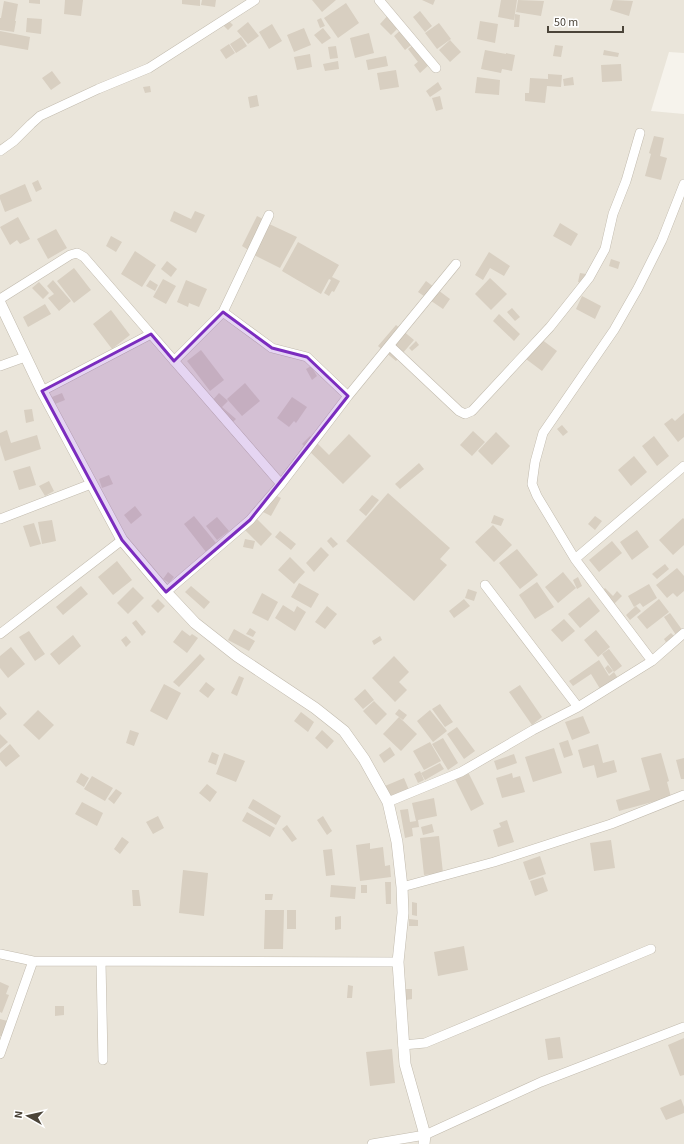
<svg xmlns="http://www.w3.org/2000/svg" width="684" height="1144" font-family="'Source Sans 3',sans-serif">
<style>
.residential{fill:#eae5da}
.building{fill:#d8cfc1}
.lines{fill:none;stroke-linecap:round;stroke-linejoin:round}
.minor-casing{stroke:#c2bbae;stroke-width:10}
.tertiary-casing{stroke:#c2bbae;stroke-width:12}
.minor{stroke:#fff;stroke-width:9}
.tertiary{stroke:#fff;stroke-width:11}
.marked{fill:#7b2cbf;fill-opacity:0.2;stroke:#7b2cbf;stroke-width:3;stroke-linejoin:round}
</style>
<rect width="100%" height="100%" fill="#f6f3ec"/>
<path class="residential" d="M0,0H684V53L669,52L651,111L684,114V1144H0Z"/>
<path class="building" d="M29,0H40V4L29,3Z
M65,0H83L81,16L64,14Z
M182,0H200V6L182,4Z
M202,0H216L215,7L201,5Z
M312,0H336L322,12Z
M422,0H435L433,5Z
M501,0H517L514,20L498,17Z
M518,0L544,1L541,16L516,12Z
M613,0L633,1L629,16L610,10Z
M4,1L18,4L15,21H16L14,32L0,30V18H1Z
M346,3L359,23L338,38L324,18Z
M420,11L432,26L425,32L413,17Z
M391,12L403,23L391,35L380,24Z
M515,14L520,15L519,27H514Z
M27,18L42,19L41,34L26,32Z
M321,18L325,26L320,28L317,20Z
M228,20L233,25L228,30L223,25Z
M480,21L498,24L495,43L477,39Z
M248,22L259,36L248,44L237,31Z
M439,23L451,39L437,49L425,33Z
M272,24L282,41L269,49L259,32Z
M404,27L416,41L405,50L394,36Z
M304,28L311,45L294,52L287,35Z
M323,28L331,38L322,44L314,35Z
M0,31L30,37L28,50L0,45Z
M369,33L374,53L355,58L350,38Z
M241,37L247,46L236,53L230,44Z
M450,40L461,52L450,62L439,50Z
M416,43L426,55L418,62L408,49Z
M229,44L235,53L226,59L220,50Z
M555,45L563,46L561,57L553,56Z
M336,46L338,58L330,59L328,47Z
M485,50L506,54V53L515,55L512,71L502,69L501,73L481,69Z
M604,50L619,53L618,57L603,55Z
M310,54L312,67L297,70L294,57Z
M386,56L388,66L368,70L366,60Z
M425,56L431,63L420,73L414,65Z
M338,61L339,69L325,71L323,64Z
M621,64L622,81L602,82L601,65Z
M396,70L399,87L380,90L377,73Z
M52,71L61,83L51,90L42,78Z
M548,74L562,75L561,87L547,86L545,103L525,101V93H529L530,78L548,79Z
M477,77L500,80L499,95L475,93Z
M573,77L574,85L564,86L563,79Z
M438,82L442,89L430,97L426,91Z
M150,86L151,92L145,93L143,87Z
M257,95L259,106L250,108L248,97Z
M440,96L443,109L436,111L432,98Z
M654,136L664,138L660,156L667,158L661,180L645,176L651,154L649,153Z
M38,180L42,189L36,192L32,183Z
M25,184L32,201L5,212L0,199V195Z
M174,211L191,219L195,211L205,215L196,233L170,221Z
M257,216L265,220L250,251L242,246Z
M18,217L30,239L20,244L17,240L10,245L0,227Z
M265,222L297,237L280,268L250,253Z
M560,223L578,234L571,246L553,236Z
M56,229L67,248L48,259L37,239Z
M111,236L122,242L116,252L106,246Z
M298,242L339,265L332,277L340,281L334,292L332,291L329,296L324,293L331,280L329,279L321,294L282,271Z
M135,251L156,265L142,287L121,274Z
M489,252L510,266L504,276L490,268L483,280L475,275Z
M611,259L620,262L618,269L609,266Z
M167,261L177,269L171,277L161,269Z
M74,268L91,290L74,303L57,281Z
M580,273L586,274L584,283L578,282Z
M490,278L507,294L491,310L475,294Z
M163,279L176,286L166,304L153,297Z
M53,280L71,301L59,311L48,298L54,294L47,286Z
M150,280L158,285L155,291L146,286Z
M186,280L207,289L199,307L189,303L188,307L177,302Z
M426,281L450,299L443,309L418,292Z
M39,282L49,293L43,299L32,288Z
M582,296L601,306L595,319L576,309Z
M45,304L51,314L28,327L23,317Z
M512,308L520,317L515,321L507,312Z
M111,310L130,335L112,349L93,324Z
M499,314L520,334L514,341L493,321Z
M396,325L414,340L396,361L378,346Z
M541,339L557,351L542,371L526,359Z
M416,341L419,345L412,351L409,348Z
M201,350L224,380L210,391L187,361Z
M311,366L317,376L312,380L306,369Z
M245,383L260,401L242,416L227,399Z
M62,393L65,400L55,404L52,397Z
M219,393L228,401L222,407L236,419L232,423L210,403Z
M292,397L307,407L296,423L294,421L289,427L277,418Z
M32,409L34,421L26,423L24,410Z
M684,413V437L678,442L664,424L672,418L675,421Z
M562,425L568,432L563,436L557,429Z
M7,430L11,443L37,435L41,449L5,461L0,445V433Z
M473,431L485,442L472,456L460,445Z
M496,432L510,446L492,465L478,451Z
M349,434L371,456L343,484L302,444L310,436L329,455Z
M654,436L669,456L657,466L642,446Z
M634,456L647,472L631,486L618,470Z
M419,463L424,469L400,489L395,484Z
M30,466L36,485L19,490L13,471Z
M109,475L113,484L102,488L99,479Z
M49,481L54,491L45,496L39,486Z
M388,493L450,548L440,559L447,565L414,601L346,541Z
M273,494L281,498L271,516L263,512Z
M372,495L379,500L366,516L359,510Z
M135,506L142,515L131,524L124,515Z
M494,515L504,519L501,526L491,523Z
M194,516L216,543L206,552L184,524Z
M595,516L602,521L595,530L588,524Z
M217,517L229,531L217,540L206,526Z
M256,518L272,534L261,546L245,530Z
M683,518L684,519V545L673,555L659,540Z
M52,520L56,541L42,544L38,522Z
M34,523L41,544L30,547L23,526Z
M493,525L512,545L494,562L475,542Z
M637,530L649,547L632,560L620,542Z
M280,531L296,544L291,550L275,537Z
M331,537L338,544L333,548L327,541Z
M245,539L255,541L253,549L243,547Z
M612,541L622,553L599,572L589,560Z
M321,547L329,555L314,572L306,563Z
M517,549L538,575L520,589L499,563Z
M290,557L305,572L294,584L278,570Z
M117,561L132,580L113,595L98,577Z
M665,564L669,569L657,579L652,574Z
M677,568L684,576V591L677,597L673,593L667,598L656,585Z
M168,572L174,577L169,583L163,579Z
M563,572L576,588L558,603L545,587Z
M578,577L582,586L577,589L573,580Z
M537,582L554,607L535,619L519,595Z
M299,583L319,594L311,608L291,597Z
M649,584L657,598L643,607L640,603L634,607L628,596Z
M81,586L88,594L63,615L56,607Z
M191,586L210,602L204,609L185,592Z
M133,587L144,598L128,614L117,603Z
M605,588L613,596L617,591L622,596L614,604L602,591Z
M468,589L477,592L474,601L465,598Z
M262,593L278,602L268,621L252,613Z
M589,597L600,611L580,628L568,614Z
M158,599L165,606L158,613L151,606Z
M464,599L470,606L454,618L449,611Z
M659,599L669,612L647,629L637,617Z
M283,605L294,612L297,606L306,612L295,631L275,618Z
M327,606L337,614L325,629L315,622Z
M636,606L641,611L630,620L626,615Z
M670,613L683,631L676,635L664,617Z
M564,619L575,631L562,642L551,630Z
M136,620L146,632L142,636L132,623Z
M250,628L256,632L253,637L246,634Z
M234,629L255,641L249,651L228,640Z
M182,630L190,636L192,634L198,638L187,653L173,642Z
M596,630L610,647L598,657L584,640Z
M29,631L45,654L35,661L19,637Z
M671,633L675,637L667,644L664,639Z
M73,635L81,646L59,665L50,654Z
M126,636L131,642L126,647L121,640Z
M380,636L382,640L374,645L372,641Z
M11,647L25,664L8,678L0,668V656Z
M609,649L622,666L614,672L602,654Z
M200,654L205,659L179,687L173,682Z
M394,656L409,672L399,682L407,690L395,702L372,678Z
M599,660L609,676L614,672L619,680L602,692L591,674L573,686L569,681Z
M608,665L613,671L609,674L605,668Z
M239,676L244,678L237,696L231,693Z
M206,682L215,689L208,698L199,691Z
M164,684L181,693L167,720L150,711Z
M520,685L542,717L532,725L509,692Z
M365,689L374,700L363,709L354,699Z
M374,701L387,714L376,725L363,711Z
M440,704L453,722L445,727L432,709Z
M0,706L7,714L0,720Z
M399,709L407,715L403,720L395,714Z
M38,710L54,725L39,740L23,725Z
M430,710L447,731L433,742L417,721Z
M301,712L314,722L308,732L294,721Z
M583,716L590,733L572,740L565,722Z
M399,717L417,734L401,751L383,734Z
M457,727L475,751L464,759L447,734Z
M130,730L139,733L134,746L126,743Z
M322,730L334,741L327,749L315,738Z
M0,734L8,742L0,749Z
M443,738L458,763L448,770L432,744Z
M568,740L573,755L564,758L559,743Z
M430,742L441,761L424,770L413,751Z
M10,744L20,756L6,767L0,760V753Z
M598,744L603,763L614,760L617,772L597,778L594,765L583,768L578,750Z
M390,747L395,755L384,763L379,755Z
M554,748L562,773L533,782L525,757Z
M212,752L219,755L216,765L208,762Z
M224,753L245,761L236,782L216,774Z
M661,753L669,781L667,782L671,797L619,811L616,800L650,790L641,758Z
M514,754L517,763L497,770L494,761Z
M684,758V779H681L676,760Z
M440,763L444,769L425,780L421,773Z
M467,770L484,804L471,811L454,777Z
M420,771L424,780L418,783L414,774Z
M81,773L89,778L84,787L76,782Z
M512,773L513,778L520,776L525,792L502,798L496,778Z
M92,776L113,788L105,801L84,789Z
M404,778L409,790L390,797L385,786Z
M207,784L217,792L210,802L199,793Z
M116,789L122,793L114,804L108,799Z
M434,798L437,816L418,820L419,827L412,828L413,836L405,838L400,810L408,809L410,822L416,821L412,803Z
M253,799L281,816L276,825L248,808Z
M82,802L103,813L97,826L75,814Z
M247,812L275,828L270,837L242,821Z
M158,816L164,828L153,834L146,822Z
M323,816L332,831L327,835L317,820Z
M507,820L514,842L498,847L493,830L501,827L499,823Z
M432,824L434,832L423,835L421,827Z
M287,825L297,839L292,842L282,829Z
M439,836L443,873L424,875L420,838Z
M122,837L129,842L120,854L114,849Z
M611,840L615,868L594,871L590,843Z
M370,843V849L383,847L385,866L390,865L391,877L360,881L356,845Z
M332,849L335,875L326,876L323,850Z
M540,856L546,874L529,880L523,862Z
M183,870L208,873L204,916L179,913Z
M543,877L548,891L535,896L530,881Z
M385,882H391V904H386Z
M331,885L356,887L355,899L330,897Z
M361,885H367V893H361Z
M132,890H139L141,906H133Z
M265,894H273L272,900H265Z
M412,902L417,903V916L412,915Z
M265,910H284L283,949H264Z
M287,910H296V929H287Z
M341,916V929L335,930V917Z
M409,919L418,920V926H409Z
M464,946L468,970L438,976L434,952Z
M0,982L9,986L6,994L9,995L2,1013L0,1012Z
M348,985L353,986L352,998H347Z
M405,989H412V999L406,1000Z
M55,1006H64V1015L55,1016Z
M0,1019L11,1022L7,1038L0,1036Z
M560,1037L563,1058L548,1060L545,1039Z
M684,1038V1075L680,1076L668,1045Z
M392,1049L395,1083L370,1086L366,1052Z
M681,1099L684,1107V1113L666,1120L660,1108Z"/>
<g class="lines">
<g class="minor-casing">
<path id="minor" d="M379,0L436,68
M0,151L14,141L31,124L40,116L98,89L149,68L255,0
M0,299L70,255L77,253L84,257L281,484
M223,312L272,348L307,357L348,396
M390,346L459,411L465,414L472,411L550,327L589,278L605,249L613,214L626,181L640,133
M174,361L223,312L269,215
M0,366L25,357
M42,391L151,334
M0,519L91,484
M575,559L684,466
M485,585L578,707
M166,592L250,520L281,484L348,396L456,264
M0,634L122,540
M652,661L575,559L537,496L532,484L535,462L543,433L614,330L638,288L662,240L684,184
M388,802L461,772L533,730L578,707L652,661L684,633
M402,887L494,862L611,824L684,795
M0,954L33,961L398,962
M101,962L103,1060
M403,1045L425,1043L651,949
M0,1054L33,961
M372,1144L425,1135L541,1082L684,1027"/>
</g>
<g class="tertiary-casing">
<path id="tertiary" d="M0,303L42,391L122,540L166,592L195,623L237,656L315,708L344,731L364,759L388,802L397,842L402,887L403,913L398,962L405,1064L425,1135L424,1144"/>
</g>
<use href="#minor" class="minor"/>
<use href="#tertiary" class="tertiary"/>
</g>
<path class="marked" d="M223,312L272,348L307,357L348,396L250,520L166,592L122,540L42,391L151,334L174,361Z"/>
<g transform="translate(28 1116) rotate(278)" stroke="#ffffff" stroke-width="3" paint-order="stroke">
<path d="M0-3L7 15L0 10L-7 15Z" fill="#4b4439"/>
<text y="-6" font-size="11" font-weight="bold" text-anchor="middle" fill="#4b4439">N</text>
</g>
<path d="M548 26v6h75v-6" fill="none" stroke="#4b4439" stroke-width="2"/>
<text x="554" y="26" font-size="12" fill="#4b4439" stroke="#ffffff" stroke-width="3" paint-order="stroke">50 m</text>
</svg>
